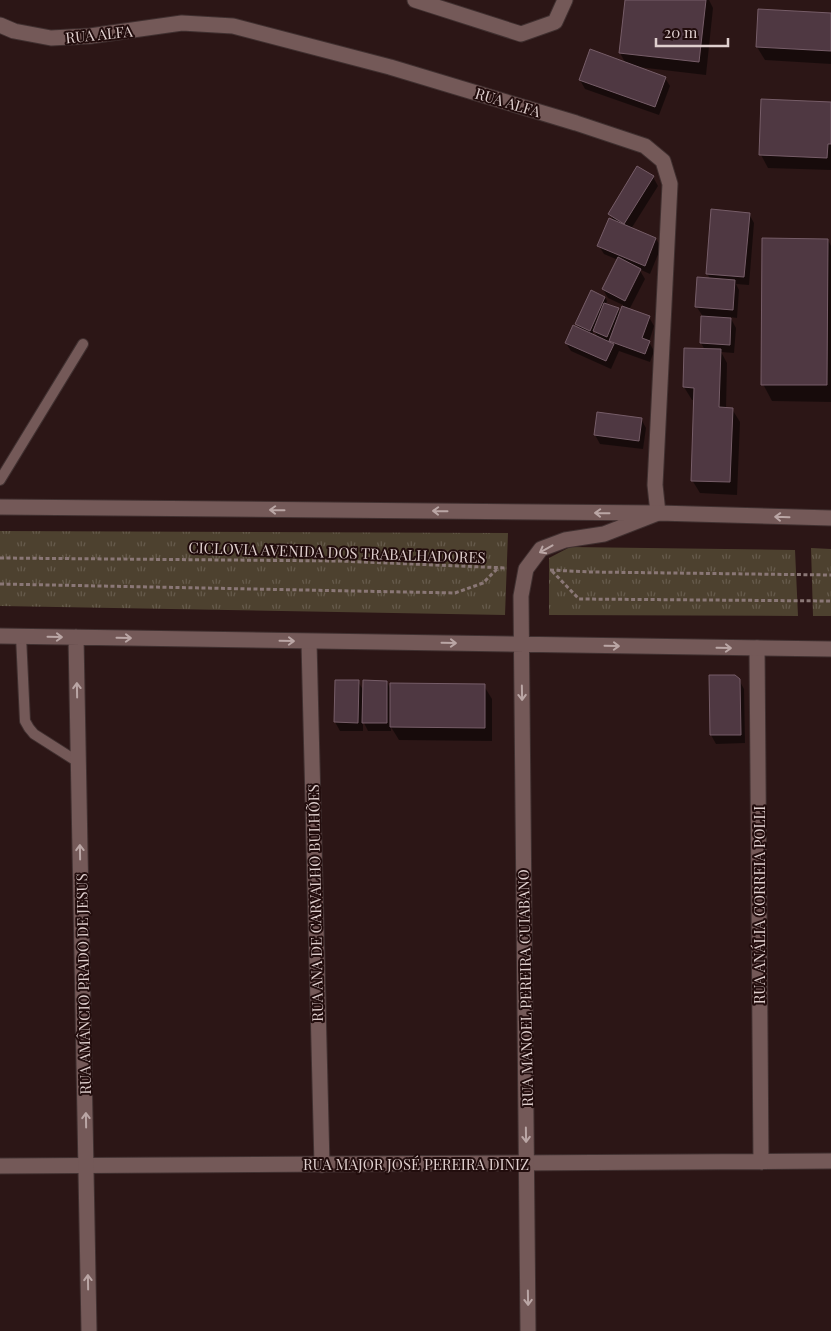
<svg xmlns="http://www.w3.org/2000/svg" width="831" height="1331" font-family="'Playfair Display',serif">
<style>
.grass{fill:url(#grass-tufts)}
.shadow{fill:#0007;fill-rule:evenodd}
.building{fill:#4f3842;stroke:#765d68}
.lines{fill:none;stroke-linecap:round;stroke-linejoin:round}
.lane-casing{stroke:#403030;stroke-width:12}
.street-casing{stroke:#403030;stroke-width:17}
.secondary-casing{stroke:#403030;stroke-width:17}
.path{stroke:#8a7776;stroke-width:3;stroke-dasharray:4 2.5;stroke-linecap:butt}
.lane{stroke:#745958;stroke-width:10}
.street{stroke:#745958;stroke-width:15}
.secondary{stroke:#745958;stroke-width:15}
.oneway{stroke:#baa6a5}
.labels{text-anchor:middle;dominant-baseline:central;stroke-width:4;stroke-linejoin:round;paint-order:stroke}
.street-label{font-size:15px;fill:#dfcfce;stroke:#220d0d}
</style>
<defs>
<pattern id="grass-tufts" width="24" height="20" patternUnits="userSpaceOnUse" patternTransform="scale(1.25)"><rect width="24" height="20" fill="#4d412f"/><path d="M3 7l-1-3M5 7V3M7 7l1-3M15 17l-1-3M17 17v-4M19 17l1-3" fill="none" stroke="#665b4c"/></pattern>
</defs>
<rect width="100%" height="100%" fill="#2c1616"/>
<path class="grass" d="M0,531L508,533L505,615L0,606Z
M570,547L795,550L798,616L549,615V558Z
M811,548L831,549V616H813Z"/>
<path class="shadow" d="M626,0H709L713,8L706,75L638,67L665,78L670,86L659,115L585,89L580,80L626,64L620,53Z
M831,14V64L765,60L757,47Z
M831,103V170L768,168L761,155Z
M653,177L658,186L631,229L656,239L661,247L650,274L639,269L645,279L629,310L649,317L654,326L649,342L654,351L650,362L619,351L611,369L571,351L566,343L580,330L577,324L605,297L607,301L606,304L618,309L620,313L623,305L608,298L603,289L618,260L604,254L599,246L614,221L610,214ZM594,330L598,338L592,335Z
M749,214L754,223L749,285L736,284L739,290L737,318L730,317L736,328L734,353L721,352L727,363L726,409H732L740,422L737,495L700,493L692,480L695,400H692L684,387L705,350L701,343L702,315L696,306L710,279L707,273Z
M828,240L831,246V402L772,401L763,384Z
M641,419L646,428L643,449L600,444L595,435Z
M739,680L744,689L745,743L716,744L711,735Z
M358,682L364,691L387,682L391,690L484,686L492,699V741L399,740L391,727V731H368L363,721V731H340L335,722Z"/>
<path class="building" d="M625,0H706L699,62L619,53Z
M758,9L831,13V51L756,47Z
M590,49L666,77L655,107L579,80Z
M761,99L831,102V144H828L827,158L759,155Z
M637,166L654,176L624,224L608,214Z
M711,209L750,213L744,277L706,274Z
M609,218L656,238L645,266L597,246Z
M762,238L828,239L827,385H761Z
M618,257L641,269L625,301L602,289Z
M697,277L735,280L733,310L695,307Z
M591,290L605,297L590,331L575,324Z
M604,303L619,308L607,337L593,331Z
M622,306L650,316L642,338L650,341L645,354L609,341Z
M701,316L731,318L730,345L700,343Z
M573,325L614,344L606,361L565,343Z
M684,348L721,349L719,407L733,408L730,482L691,481L694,388L683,387Z
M597,412L642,418L639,441L594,435Z
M709,675H735L740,679L741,735H710Z
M335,680H359L358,723L334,722Z
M363,680L387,681V723H362Z
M390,683L485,684V728L390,727Z"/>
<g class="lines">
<g class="lane-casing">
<path id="lane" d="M0,480L83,344
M21,636L25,721L29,728L34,734L78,762"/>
</g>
<g class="street-casing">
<path id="street" d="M415,0L521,34L555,22L565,0
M0,25L14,31L51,38L90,36L182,23L233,26L390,67L576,123L645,146L663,161L670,184L655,485L658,513
M309,642L322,1165
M757,648L761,1162
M0,1166L831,1161"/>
</g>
<g class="secondary-casing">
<path id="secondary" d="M0,507L658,513L831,518
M0,636L831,649
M76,637L89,1331
M528,1331L521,596L526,569L541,549L565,540L604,534L658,513"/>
</g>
<path class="path" d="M0,558L340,561L507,568
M550,570L591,572L831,575
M552,571L579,599L831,601
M0,584L455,593L483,583L497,569"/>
<use href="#lane" class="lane"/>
<use href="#street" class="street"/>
<use href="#secondary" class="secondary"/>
</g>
<defs><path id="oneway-shaft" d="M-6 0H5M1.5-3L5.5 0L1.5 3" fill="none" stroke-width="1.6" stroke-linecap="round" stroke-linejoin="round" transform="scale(1.25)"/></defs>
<g class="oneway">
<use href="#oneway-shaft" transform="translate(277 510) rotate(-179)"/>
<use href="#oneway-shaft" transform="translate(440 511) rotate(-179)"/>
<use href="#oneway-shaft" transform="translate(602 513) rotate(-179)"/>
<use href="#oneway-shaft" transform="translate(782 517) rotate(-178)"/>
<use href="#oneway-shaft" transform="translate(546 549) rotate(151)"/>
<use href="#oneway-shaft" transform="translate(55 637) rotate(1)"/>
<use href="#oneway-shaft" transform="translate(124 638) rotate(1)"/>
<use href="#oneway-shaft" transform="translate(287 641) rotate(1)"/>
<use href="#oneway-shaft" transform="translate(449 643) rotate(1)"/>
<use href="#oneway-shaft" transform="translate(612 646) rotate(1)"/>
<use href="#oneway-shaft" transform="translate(724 648) rotate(1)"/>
<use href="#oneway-shaft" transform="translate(77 690) rotate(-91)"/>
<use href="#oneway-shaft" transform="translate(522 693) rotate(89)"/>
<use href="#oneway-shaft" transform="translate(80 852) rotate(-91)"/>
<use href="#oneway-shaft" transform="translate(86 1120) rotate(-91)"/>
<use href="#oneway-shaft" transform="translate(526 1135) rotate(89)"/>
<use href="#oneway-shaft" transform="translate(88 1282) rotate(-91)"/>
<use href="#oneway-shaft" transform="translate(528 1298) rotate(89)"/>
</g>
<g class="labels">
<g class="street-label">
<text transform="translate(99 34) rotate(-6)">RUA ALFA</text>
<text transform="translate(508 102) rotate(17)">RUA ALFA</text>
<text transform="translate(337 552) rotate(2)">CICLOVIA AVENIDA DOS TRABALHADORES</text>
<text transform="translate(315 903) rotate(-91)">RUA ANA DE CARVALHO BULHÕES</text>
<text transform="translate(759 905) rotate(-90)">RUA ANÁLIA CORREIA POLLI</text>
<text transform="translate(83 984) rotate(-91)">RUA AMÂNCIO PRADO DE JESUS</text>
<text transform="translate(525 988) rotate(-91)">RUA MANOEL PEREIRA CUIABANO</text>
<text x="416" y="1164">RUA MAJOR JOSÉ PEREIRA DINIZ</text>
</g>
</g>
<path d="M656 38v8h72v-8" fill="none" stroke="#dfcfce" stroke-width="2.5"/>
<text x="664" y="38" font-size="15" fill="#dfcfce" stroke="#220d0d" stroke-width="4" paint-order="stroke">20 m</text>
</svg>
